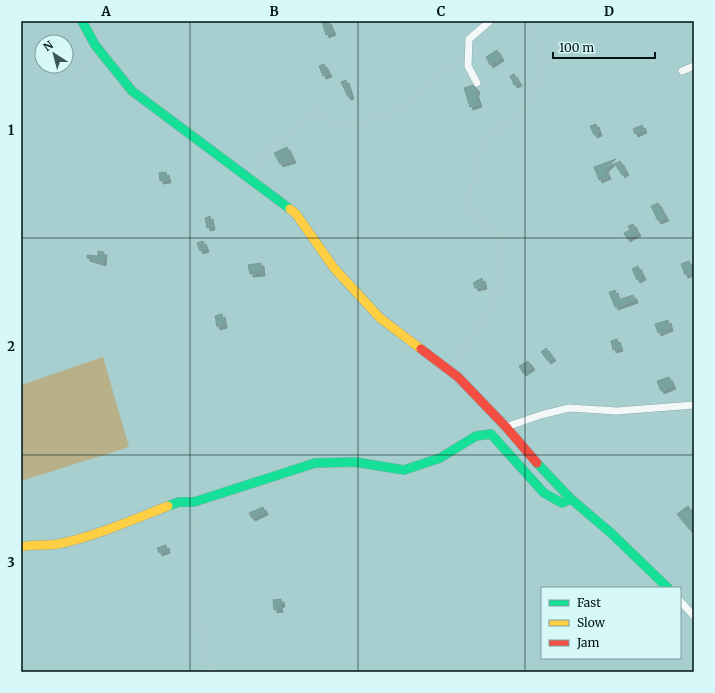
<svg xmlns="http://www.w3.org/2000/svg" width="715" height="693" font-family="Merriweather,serif">
<style>
.green{fill:#b7b088}
.building{fill:#77a3a0;stroke:#7c9a98;filter:url(#shadow)}
.lines{fill:none;stroke-linecap:round;stroke-linejoin:round}
.street-casing{stroke:#8cabac;stroke-width:8}
.fast-casing{stroke:#8cabac;stroke-width:10}
.slow-casing{stroke:#8cabac;stroke-width:10}
.jam-casing{stroke:#8cabac;stroke-width:10}
.path{stroke:#bfcbcb;stroke-width:1;stroke-dasharray:3 2;stroke-linecap:butt}
.street{stroke:#f2f8f8;stroke-width:7}
.fast{stroke:#16e098;stroke-width:9}
.slow{stroke:#ffcf43;stroke-width:9}
.jam{stroke:#f24e42;stroke-width:9}
.grid{fill:none;stroke:#001213;stroke-width:1;stroke-opacity:0.55}
.neatline{fill:none;stroke:#001213;stroke-width:1.5}
.grid-label{font-size:13px;text-anchor:middle;font-weight:bold;fill:#001213}
</style>
<defs>
<filter id="shadow"><feDropShadow dx="3" dy="3" stdDeviation="0" flood-color="#0004"/></filter>
</defs>
<rect width="100%" height="100%" fill="#a8cfd0"/>
<path class="green" d="M103,357L129,447L21,481V385Z"/>
<path class="building" d="M328,21L333,32L326,35L322,22Z
M497,50L501,58L490,65L486,57Z
M324,64L329,74L323,76L319,66Z
M514,74L519,83L514,85L510,76Z
M346,80L351,96L348,97L341,82Z
M473,85L476,88L477,92H475L479,104L470,107L464,88Z
M596,124L599,133L594,135L590,126Z
M642,125L644,130L635,134L633,129Z
M287,147L293,160L280,164L274,153Z
M616,159L605,169L608,176L599,180L594,167Z
M620,161L626,172L622,175L615,164Z
M166,172L168,180L160,181L159,173Z
M658,203L666,218L658,221L651,206Z
M210,216L212,227L207,228L205,218Z
M633,224L638,233L627,239L624,233L630,230L628,226Z
M203,241L206,249L200,251L197,243Z
M98,251L104,252L103,263L87,258V255L98,256Z
M689,261L693,272L685,275L681,264Z
M261,263L262,273L250,274L248,265Z
M638,266L643,277L637,280L632,269Z
M482,278L484,286L475,288L473,283Z
M615,290L618,300L633,295L635,300L615,307L609,292Z
M222,314L224,325L217,327L215,316Z
M668,320L670,328L658,333L655,324Z
M617,339L620,348L613,350L611,341Z
M546,348L553,358L548,361L541,352Z
M528,361L532,367L523,373L519,366Z
M669,377L673,386L661,391L657,381Z
M688,506L694,514V527L690,530L677,514Z
M263,507L265,512L252,518L249,513Z
M166,545L167,550L159,553L157,548Z
M281,599L282,604L279,605L280,609L274,610L273,600Z"/>
<g class="lines">
<g class="street-casing">
<path id="street" d="M682,71L694,66
M477,83L468,66L469,39L490,21
M506,427L541,415L569,408L617,411L694,405
M680,601L694,616"/>
</g>
<g class="fast-casing">
<path id="fast" d="M82,21L95,45L132,91L290,209
M537,463L571,499L611,533L668,588
M168,506L179,502H194L315,463L355,462L404,470L440,458L476,436L491,434L544,493L562,503L571,499"/>
</g>
<g class="slow-casing">
<path id="slow" d="M290,209L296,214L334,268L380,318L421,349
M21,547C33,544 45,546 58,544C96,536 132,520 168,506"/>
</g>
<g class="jam-casing">
<path id="jam" d="M421,349L458,377L506,427L537,463"/>
</g>
<path class="path" d="M97,32L99,21
M76,79L94,56
M253,171L267,151L299,125L312,111L329,121L357,122L386,116L412,103L428,83L460,59
M453,363L492,305L504,263L496,232L476,217L466,205L484,137L515,119L530,100L545,62L530,27V21
M194,510L197,616L210,672"/>
<use href="#street" class="street"/>
<use href="#fast" class="fast"/>
<use href="#slow" class="slow"/>
<use href="#jam" class="jam"/>
</g>
<path class="grid" d="M190,21V672M358,21V672M525,21V672M21,238H694M21,455H694"/>
<rect width="715" height="693" fill="none" stroke="#d6f8f9" stroke-width="44"/>
<rect x="541" y="587" width="140" height="72" fill="#d6f8f9" stroke="#809c9d"/>
<rect x="549" y="600" width="20" height="6" fill="#16e098" stroke="#809c9d"/>
<text x="577" y="607" font-size="12" fill="#001213">Fast</text>
<rect x="549" y="620" width="20" height="6" fill="#ffcf43" stroke="#809c9d"/>
<text x="577" y="627" font-size="12" fill="#001213">Slow</text>
<rect x="549" y="640" width="20" height="6" fill="#f24e42" stroke="#809c9d"/>
<text x="577" y="647" font-size="12" fill="#001213">Jam</text>
<g transform="translate(54 54) rotate(324)"><circle r="19" fill="#d6f8f9" stroke="#809c9d"/>
<path d="M0-3L7 15L0 10L-7 15Z" fill="#3b5455"/>
<text y="-6" font-size="11" font-weight="bold" text-anchor="middle" fill="#001213">N</text>
</g>
<path d="M553 52v6h102v-6" fill="none" stroke="#001213" stroke-width="2"/>
<text x="559" y="52" font-size="12" fill="#001213" stroke="#d6f8f9" stroke-width="3" paint-order="stroke">100 m</text>
<rect x="22" y="22" width="671" height="649" class="neatline"/>
<g class="grid-label">
<text x="106" y="16">A</text>
<text x="274" y="16">B</text>
<text x="441" y="16">C</text>
<text x="609" y="16">D</text>
<text x="11" y="135">1</text>
<text x="11" y="351">2</text>
<text x="11" y="567">3</text>
</g>
</svg>
